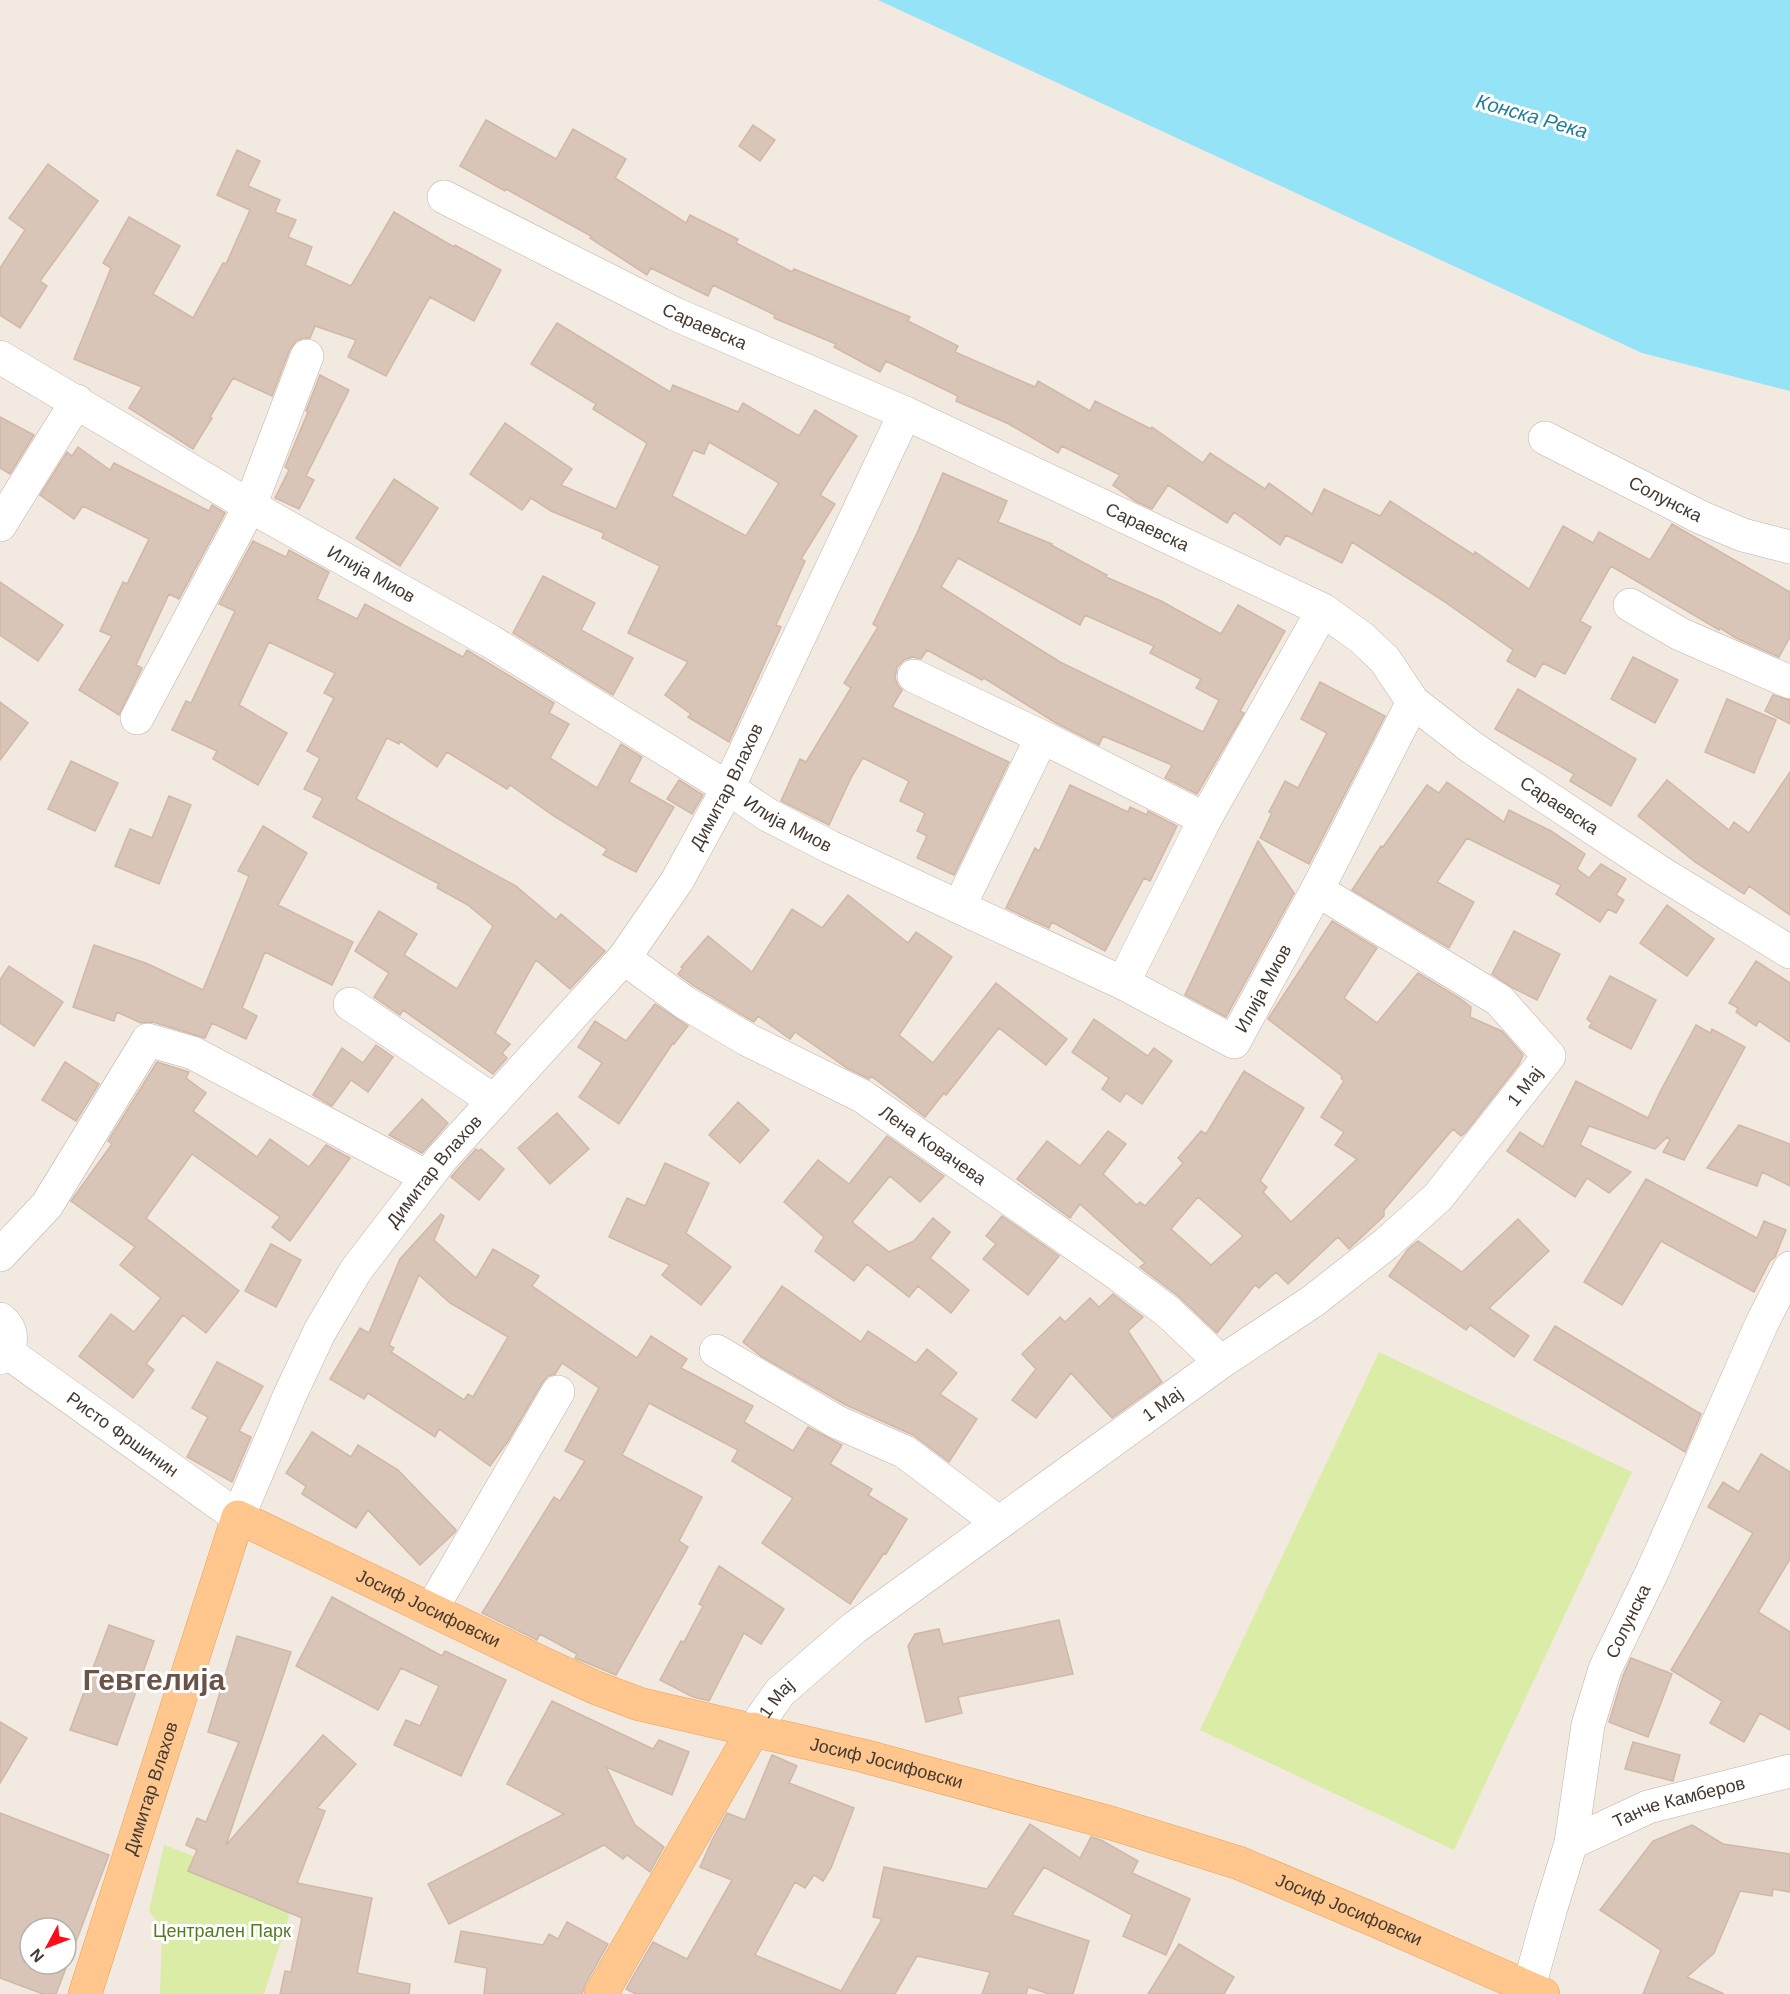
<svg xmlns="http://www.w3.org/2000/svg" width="1790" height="1994" font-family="Helvetica,sans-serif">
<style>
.green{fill:#daeca5}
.water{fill:#95e3f7}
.building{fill:#d8c5b8;stroke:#d0b8a8;stroke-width:1.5;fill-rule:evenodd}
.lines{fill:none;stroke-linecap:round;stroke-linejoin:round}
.minor-casing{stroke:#c1b2a6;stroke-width:34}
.major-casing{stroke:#ee9f53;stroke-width:34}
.minor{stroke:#fff;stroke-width:33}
.major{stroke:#ffc78d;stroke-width:33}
.labels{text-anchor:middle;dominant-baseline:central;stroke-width:6;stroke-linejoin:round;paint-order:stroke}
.street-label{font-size:18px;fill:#443931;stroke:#fff}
.park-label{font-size:18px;fill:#557a20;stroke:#fff}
.water-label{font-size:20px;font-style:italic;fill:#1f7d97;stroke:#fff}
.town-label{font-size:30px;font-weight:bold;fill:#685448;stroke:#fff}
</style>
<rect width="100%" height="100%" fill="#f2e9e1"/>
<path class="green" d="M1379,1352L1632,1472L1454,1850L1200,1730Z
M164,1845L294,1893L288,1919L264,1994H160L162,1928L149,1911Z"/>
<path class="water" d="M878,0H1790V391L1642,353Z"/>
<path class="building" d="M486,120L556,159L573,129L626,159L615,178L686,223L690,215L738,239L736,243L792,272L794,269L910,317L908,321L958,346L955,352L1035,387L1038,381L1090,411L1095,401L1151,429L1152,427L1203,463L1210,453L1265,489L1269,483L1312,514L1324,489L1380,516L1390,501L1474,555L1475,552L1529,589L1563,526L1593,543L1599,532L1650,560L1672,524L1790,592V637L1779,657L1736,638L1720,628L1719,630L1611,566L1580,621L1591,627L1565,674L1543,663L1535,677L1507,661L1513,650L1442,600L1352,542L1342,563L1286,535L1280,545L1234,512L1227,523L1168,485L1152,509L1135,501L1113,485L1120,475L1062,446L1058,453L1009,424L956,401L958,396L886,361L880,372L834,347L836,344L774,318L775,315L713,285L708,296L651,268L647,275L590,238L591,236L506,189L505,191L460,166Z
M753,125L775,140L760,161L739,146Z
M237,150L260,161L248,186L280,200L275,212L296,220L288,237L312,247L305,265L351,286L394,212L454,247L455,245L501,270L474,321L430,297L386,376L348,357L356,340L315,326L310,338H303L296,341L290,349L272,396L233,378L210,417L212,418L193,449L129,408L142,387L74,359L111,268L103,263L129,217L180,246L153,294L193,318L223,263L226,264L250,210L217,195Z
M48,164L98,201L40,281L47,286L20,328L0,315V268L25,230L9,218Z
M557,323L670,392L673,385L738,412L743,403L799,436L815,410L857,436L820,495L835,504L801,559L805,561L776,625L781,627L729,742L688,717L691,714L665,695L688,662L628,633L660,566L602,538L604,533L551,511L531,498L522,510L470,474L505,423L572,469L561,485L616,509L647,443L593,409L596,404L531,364ZM709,442L779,483L746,536L672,496L693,450L704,454Z
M320,375L349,390L306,476L314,480L299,509L275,498L289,470L285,467L308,412L306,411Z
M0,417L34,435L10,474L0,468Z
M78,447L110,470L114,463L209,511L212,505L225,513L179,599L169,594L136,665L142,668L119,715L79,690L112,636L100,631L123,582L127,584L149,539L83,506L74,519L40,495L67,452L72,456Z
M943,473L1007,501L998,522L1052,544L1051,545L1107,575L1106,577L1161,601L1221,634L1238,605L1285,631L1240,711L1244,713L1197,794L1165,778L1172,765L1103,736L1099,745L1056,723L984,678L982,680L927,650L921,659L912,657L904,660L897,667L895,678L898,686L902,690L892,707L1009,762L954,875L917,858L927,836L917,831L925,813L900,801L909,781L863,758L852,776L829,825L781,801L800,759L806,762L851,688L844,683L878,627L873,624L917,533ZM958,558L1080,625L1085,615L1154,646L1150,653L1201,679L1196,688L1219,700L1203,732L1060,662L941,587Z
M394,479L438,508L400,566L356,538Z
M253,541L286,557L289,550L329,572L317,599L357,619L365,604L463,657L467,650L554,703L549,713L569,724L550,758L597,788L621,744L642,757L629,782L674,807L636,872L603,855L607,849L554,816L510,785L507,789L447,752L437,767L400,741L399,744L387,738L356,799L516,886L556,920L561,914L605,951L570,989L536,960L495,1033L510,1044L502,1053L507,1058L493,1074L403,1010L400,1015L374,997L389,973L355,951L379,911L417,934L404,955L457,989L493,926L468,905L437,888L439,884L313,817L323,798L304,789L320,758L307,751L334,698L324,693L335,673L269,642L239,705L287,733L258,785L213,759L217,751L172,730L186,701L191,703L235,611L219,604Z
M543,576L595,603L581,630L633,658L613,695L513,633Z
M0,582L63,625L38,661L0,635Z
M1633,657L1678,680L1655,723L1611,699Z
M1320,682L1385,716L1309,864L1260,838L1272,813L1269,812L1285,781L1298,788L1327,733L1301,719Z
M1518,689L1636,759L1611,806L1570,781L1574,774L1495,729Z
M1773,695L1790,700V724L1765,711Z
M1727,699L1776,720L1754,773L1705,752Z
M0,702L28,723L0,760Z
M71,761L118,783L95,831L48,809Z
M1790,772V915L1749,886L1744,894L1695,862L1638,816L1667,780L1729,830L1734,822L1749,833Z
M679,780L703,795L692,814L667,799Z
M1447,782L1504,822L1509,810L1551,831L1585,854L1577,869L1589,878L1601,864L1626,879L1616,895L1624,900L1616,913L1608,909L1600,922L1556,894L1561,885L1467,838L1437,882L1474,902L1449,948L1352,890L1381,846L1383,847L1427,785L1439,793Z
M1070,785L1128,812L1130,807L1147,815L1148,811L1177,826L1150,881L1144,878L1105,951L1052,922L1049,928L1006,908L1035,848L1039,851Z
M169,796L191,805L159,884L115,866L130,829L152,838Z
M263,826L307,853L278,905L353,942L332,985L265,952L242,1008L257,1016L246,1039L212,1023L205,1038L153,1022L141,1023L117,1012L114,1021L73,1007L94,945L148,964L203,990L249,876L238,871Z
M1258,841L1294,893L1226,1017L1185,995Z
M848,895L908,943L916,932L952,957L899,1035L933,1063L996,983L1067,1039L1046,1065L999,1028L946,1095L944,1093L925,1117L871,1076L869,1079L847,1068L795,1032L790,1039L758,1016L754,1022L694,986L678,974L683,968L681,967L708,936L752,972L792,909L822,928Z
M1667,905L1714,939L1687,976L1640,943Z
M1332,921L1377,948L1344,998L1377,1023L1418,973L1461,999L1471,1007L1470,1017L1502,1031L1523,1055L1519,1064L1465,1133L1461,1136L1453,1129L1384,1210V1216L1349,1249L1338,1237L1288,1284L1276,1272L1259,1288L1255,1285L1217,1333L1178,1296L1140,1267L1145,1263L1080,1204L1070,1218L1017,1179L1047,1141L1080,1166L1108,1131L1126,1144L1103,1174L1137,1205L1140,1202L1145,1206L1183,1163L1178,1158L1201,1131L1206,1134L1244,1071L1304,1108L1260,1181L1267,1187L1263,1192L1291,1222L1357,1159L1335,1145L1344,1132L1321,1117L1344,1081L1341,1078L1342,1076L1268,1019ZM1198,1197L1243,1236L1211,1265L1171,1229Z
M1514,931L1560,954L1537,1000L1513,988L1492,974Z
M1756,961L1790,983V1042L1759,1021L1756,1026L1736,1012L1738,1008L1729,1003Z
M9,966L63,1002L34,1046L0,1023V980Z
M1610,976L1656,1000L1631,1049L1589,1027L1592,1023L1587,1019Z
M655,1004L688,1026L674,1044L673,1043L619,1124L579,1097L602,1063L578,1047L595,1021L626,1041Z
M1094,1019L1148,1056L1154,1048L1172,1061L1142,1104L1126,1093L1120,1102L1102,1089L1109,1078L1072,1052Z
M1696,1025L1710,1033L1712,1029L1745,1047L1684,1160L1663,1152L1670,1140L1667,1137L1655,1149L1589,1126L1580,1145L1631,1172L1609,1193L1587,1178L1575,1197L1507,1151L1520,1132L1543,1147L1576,1081L1648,1118L1659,1094Z
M376,1045L393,1057L368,1092L351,1080L332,1106L313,1095L342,1048L363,1063Z
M65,1062L99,1084L76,1121L42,1100Z
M157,1062L189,1072L186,1078L206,1093L193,1111L257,1157L270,1139L309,1167L326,1145L350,1158L290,1241L272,1227L280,1217L192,1154L146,1218L239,1291L206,1333L183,1315L146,1364L154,1370L133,1398L79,1356L111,1314L134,1332L161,1298L120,1265L135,1247L71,1201L112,1144L108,1141Z
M422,1099L448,1123L422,1153L389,1135Z
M738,1102L769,1130L740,1163L709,1135Z
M557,1113L589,1149L550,1184L518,1148Z
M1739,1125L1790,1144V1186L1762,1172L1757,1186L1707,1168Z
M887,1136L944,1176L920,1202L890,1176L852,1222L889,1252L914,1241L933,1218L950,1232L930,1258L969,1290L951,1313L918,1286L909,1297L867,1264L854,1281L815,1251L824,1237L784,1202L818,1160L849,1184Z
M476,1149L479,1151L481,1149L504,1169L479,1200L451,1177Z
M665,1163L709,1183L686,1233L731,1267L701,1305L662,1275L670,1265L609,1237L627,1198L645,1206Z
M1646,1179L1757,1238L1764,1221L1786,1230L1775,1257L1770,1261L1754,1292L1661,1241L1622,1305L1584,1282Z
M441,1214L444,1216L434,1240L476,1278L493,1249L539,1276L532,1286L637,1358L651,1336L687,1359L681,1368L753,1406L744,1422L793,1451L808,1427L842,1445L830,1464L872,1489L868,1495L907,1519L886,1554L884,1553L850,1604L762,1543L793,1498L732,1461L738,1450L649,1403L622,1455L702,1497L679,1541L688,1547L616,1675L575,1658L577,1654L540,1634L537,1640L482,1613L554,1497L560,1501L585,1461L565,1451L599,1388L562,1363L555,1374L548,1376L542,1383L508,1441L490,1466L439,1429L435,1437L368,1393L364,1399L330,1379L360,1328L369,1333L400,1259ZM419,1275L450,1303L508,1337L473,1397L468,1394L464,1400L391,1352L394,1348L389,1345Z
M1002,1216L1059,1256L1028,1295L983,1259L996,1244L986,1236Z
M1518,1219L1549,1251L1489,1308L1529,1336L1514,1357L1470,1325L1466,1330L1389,1276L1408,1249L1418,1241L1462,1272Z
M271,1244L301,1260L276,1307L245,1291Z
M782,1286L861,1342L868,1331L916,1363L927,1349L957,1373L940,1394L977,1419L949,1462L913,1435L846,1405L762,1357L743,1342Z
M1113,1294L1143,1317L1128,1331L1162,1382L1112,1418L1071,1373L1036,1418L1012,1400L1036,1369L1022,1354L1060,1317L1065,1322L1090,1298L1099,1307Z
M1555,1326L1701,1414L1685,1452L1534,1360Z
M217,1362L263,1386L239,1431L251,1437L232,1482L187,1457L208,1417L192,1408Z
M312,1432L351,1457L358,1445L398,1470L456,1530L455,1532L420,1565L368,1510L356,1528L302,1494L306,1486L286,1473Z
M1761,1454L1790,1472V1559L1758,1612L1790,1632V1730L1760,1713L1744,1742L1710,1723L1722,1701L1671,1670L1753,1533L1708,1507L1723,1482L1739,1492Z
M719,1566L784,1609L761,1644L744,1633L709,1701L693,1697L660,1680L681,1641L684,1642L703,1606L699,1604Z
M332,1597L442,1656L445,1651L506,1680L461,1776L394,1745L406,1720L420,1726L439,1686L401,1668L378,1710L296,1666Z
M1059,1620L1073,1674L958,1697L962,1713L926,1722L908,1646L915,1634L939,1629L943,1644Z
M109,1625L154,1641L117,1745L70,1730Z
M237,1636L291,1652L226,1845L323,1735L356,1764L317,1808L325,1811L297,1883L372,1898L357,1973L410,1984L409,1994H280L285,1971L291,1972L302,1918L188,1871L197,1850L186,1845L197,1818L206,1822L239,1742L208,1732Z
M1631,1658L1672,1674L1648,1737L1609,1722L1623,1676Z
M552,1701L653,1749L659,1740L689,1752L672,1795L606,1767L635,1825L664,1847L650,1872L627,1855L623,1859L604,1845L449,1924L428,1884L564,1814L507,1784Z
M0,1722L27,1738L0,1783Z
M1633,1742L1680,1755L1673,1781L1625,1769Z
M772,1755L797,1766L789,1783L854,1808L831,1868L823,1881L814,1875L805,1888L795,1882L755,1955L841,1991L882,1919L873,1917L884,1867L987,1889L1030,1824L1080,1858L1091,1837L1101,1840L1138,1861L1132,1873L1190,1899L1166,1955L1123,1936L1132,1915L1044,1867L1012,1915L1089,1941L1073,1994H1049L1028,1987L1026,1994H982L990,1972L917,1956L895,1994H636L626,1989L653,1942L687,1959L732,1880L700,1867L712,1840L727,1813L745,1820Z
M0,1813L109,1855L56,1994H43L0,1978ZM30,1928H66V1964H30Z
M1692,1825L1723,1844L1790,1854V1892L1773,1889L1772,1896L1740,1891L1714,1953L1687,1977L1724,1994H1643L1661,1950L1600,1910L1653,1841Z
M567,1922L608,1944L585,1985L582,1994H484L487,1968L455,1962L461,1931L543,1945L549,1934L558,1939Z
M1179,1944L1234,1977L1224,1994H1148Z"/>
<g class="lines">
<g class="minor-casing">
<g id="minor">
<path id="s1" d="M444,197L675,314L905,413L1323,610L1362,638L1385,660L1413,702L1471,747L1658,871L1790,952"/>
<path id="s2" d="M0,357L250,506L490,641L728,788L768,815L830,847L1123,983L1234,1042L1317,890L1413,702"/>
<path id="s3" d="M1545,438L1700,517L1743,535L1790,547"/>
<path d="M0,525L77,401"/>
<path d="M1630,605L1680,634L1790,682"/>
<path d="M914,676L1042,737L1205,819"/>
<path d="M137,718L250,506L307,356"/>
<path d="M959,907L1042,737"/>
<path id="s4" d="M624,958L684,1002L748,1040L862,1096L1119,1275L1167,1311L1221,1362"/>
<path d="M1123,983L1205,819L1323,610"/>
<path d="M350,1004L494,1101"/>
<path d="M0,1255L47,1205L148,1040L193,1053L427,1177"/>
<path d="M0,1319C14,1330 14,1347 0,1358"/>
<path d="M716,1351L837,1422L905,1452L999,1523"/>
<path id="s5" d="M7,1352L238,1517L289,1397L320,1331L356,1270L442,1158L624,958L677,881L728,788L905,413"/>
<path d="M431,1610L558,1392"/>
<path id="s6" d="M754,1729L780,1692L854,1628L1221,1362L1313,1301L1387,1243L1438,1197L1549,1056L1499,1000L1317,890"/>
<path id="s7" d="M1571,1843L1648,1807L1790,1771"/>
<path id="s8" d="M1527,1994L1550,1911L1571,1843L1588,1725L1605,1669L1653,1570L1762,1323L1790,1268"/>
</g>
</g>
<g class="major-casing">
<g id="major">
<path id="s9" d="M85,1994L238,1517L542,1663L594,1687L639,1704L864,1756L1111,1823L1239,1863L1379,1922L1543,1994"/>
<path d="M601,1994L754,1729"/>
</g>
</g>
<use href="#minor" class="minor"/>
<use href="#major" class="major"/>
</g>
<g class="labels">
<g class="street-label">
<text stroke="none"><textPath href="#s1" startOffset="291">Сараевска</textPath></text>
<text stroke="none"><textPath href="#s3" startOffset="135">Солунска</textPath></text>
<text stroke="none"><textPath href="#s1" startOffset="777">Сараевска</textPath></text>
<text stroke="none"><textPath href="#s2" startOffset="430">Илија Миов</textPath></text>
<text stroke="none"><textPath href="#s5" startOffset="1170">Димитар Влахов</textPath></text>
<text stroke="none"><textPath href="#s1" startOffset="1281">Сараевска</textPath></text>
<text stroke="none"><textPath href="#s2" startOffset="916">Илија Миов</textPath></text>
<text stroke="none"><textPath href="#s2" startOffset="1474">Илија Миов</textPath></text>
<text stroke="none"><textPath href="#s6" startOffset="1010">1 Мај</textPath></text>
<text stroke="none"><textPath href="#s4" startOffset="362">Лена Ковачева</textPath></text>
<text stroke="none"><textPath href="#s5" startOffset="684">Димитар Влахов</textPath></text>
<text stroke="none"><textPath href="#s6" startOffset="524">1 Мај</textPath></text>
<text stroke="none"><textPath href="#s5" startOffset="142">Ристо Фршинин</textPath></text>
<text stroke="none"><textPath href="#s9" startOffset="712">Јосиф Јосифовски</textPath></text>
<text stroke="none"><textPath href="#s8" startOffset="388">Солунска</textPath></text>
<text stroke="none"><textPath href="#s6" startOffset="38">1 Мај</textPath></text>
<text stroke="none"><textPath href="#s9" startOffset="1198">Јосиф Јосифовски</textPath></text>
<text stroke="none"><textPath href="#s9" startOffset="216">Димитар Влахов</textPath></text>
<text stroke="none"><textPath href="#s7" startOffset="116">Танче Камберов</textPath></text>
<text stroke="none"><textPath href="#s9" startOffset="1684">Јосиф Јосифовски</textPath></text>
</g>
<g class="park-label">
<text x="222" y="1931">Централен Парк</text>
</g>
<g class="water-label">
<text transform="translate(1532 116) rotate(16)">Конска Река</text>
</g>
<g class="town-label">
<text x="154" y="1679">Гевгелија</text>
</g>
</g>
<g transform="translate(48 1946) rotate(229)"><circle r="28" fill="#ffffff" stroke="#b4b0ad" stroke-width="1.5"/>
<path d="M0-4.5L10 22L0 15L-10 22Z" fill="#ff0b19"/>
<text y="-9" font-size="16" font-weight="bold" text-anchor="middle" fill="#443931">N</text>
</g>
</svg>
